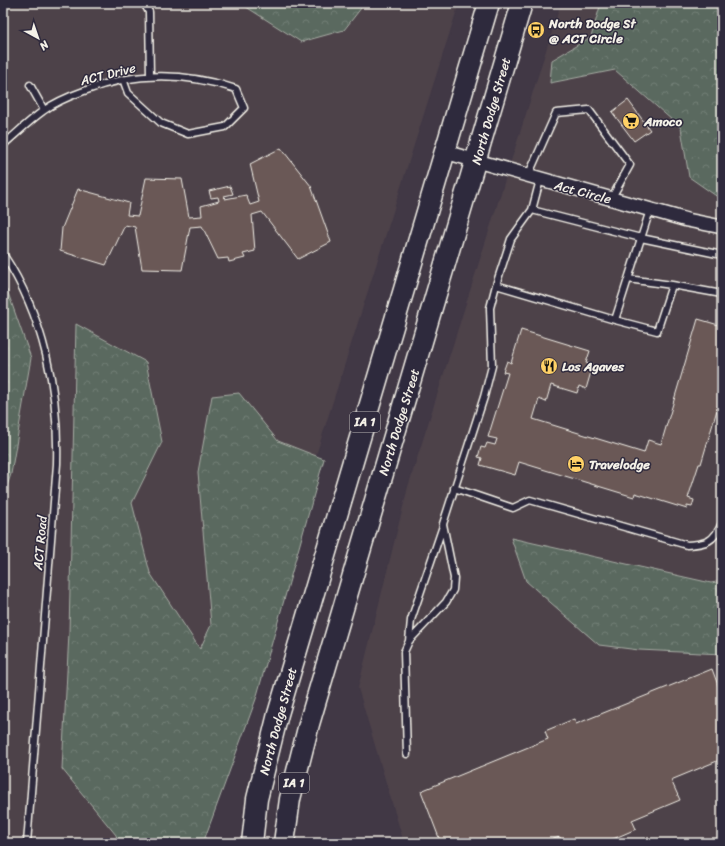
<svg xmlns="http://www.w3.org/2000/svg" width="725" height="846" font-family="Sriracha,sans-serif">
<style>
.built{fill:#4d424a}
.forest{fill:url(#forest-crowns);stroke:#a7ada4}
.building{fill:#6a5857;stroke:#f4f1e8}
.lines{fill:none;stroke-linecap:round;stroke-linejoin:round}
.service-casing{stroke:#f4f1e8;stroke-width:9}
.minor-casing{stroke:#f4f1e8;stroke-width:16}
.primary-casing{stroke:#f4f1e8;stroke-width:23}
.service{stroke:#2f2a3d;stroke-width:6}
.minor{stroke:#2f2a3d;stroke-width:13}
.primary{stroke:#2f2a3d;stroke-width:20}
.labels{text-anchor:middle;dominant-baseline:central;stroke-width:3;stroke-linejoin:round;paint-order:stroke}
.shield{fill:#2f2a3d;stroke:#b9b5b5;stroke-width:1}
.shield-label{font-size:12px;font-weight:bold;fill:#f4f1e8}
.poi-label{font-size:13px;font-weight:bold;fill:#f4f1e8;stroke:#2f2a3d;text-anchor:start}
.street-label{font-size:13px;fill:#f4f1e8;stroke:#2f2a3d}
</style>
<defs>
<pattern id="forest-crowns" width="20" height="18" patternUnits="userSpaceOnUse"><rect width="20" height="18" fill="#5a695f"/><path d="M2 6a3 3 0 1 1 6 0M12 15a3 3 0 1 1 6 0" fill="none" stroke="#727f76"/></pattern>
</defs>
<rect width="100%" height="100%" fill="#413845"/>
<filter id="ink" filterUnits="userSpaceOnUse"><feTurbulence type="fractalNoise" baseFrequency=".025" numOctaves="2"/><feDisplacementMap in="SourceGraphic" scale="8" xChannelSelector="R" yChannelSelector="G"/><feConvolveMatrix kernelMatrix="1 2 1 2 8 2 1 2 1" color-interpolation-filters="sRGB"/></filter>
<g filter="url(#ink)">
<path class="built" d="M3,3H459L261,629L190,843H3Z
M561,3H722V843H404L358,688L408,487Z"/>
<path class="forest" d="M240,3H365L344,30L301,42Z
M601,3H722V200L689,177L681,128L615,70L550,83L552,60L591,37Z
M7,290L31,358L11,474L3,498V294Z
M76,324L146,362L162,442L132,503L150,573L200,649L211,625L198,472L212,396L239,393L278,441L324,459L256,699L203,843H118L116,835L62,769L69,633Z
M511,538L711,583L722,581V654L639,650L599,645L526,581Z"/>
<path class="building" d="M628,100L650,130L634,141L612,112Z
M281,148L311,186L331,242L298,259L262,212L252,215L255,251L243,254L245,258L229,262L228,258L218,259L202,226L190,227L182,270L142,269L135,227L125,225L106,265L60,251L62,228L78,189L129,203L127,215L138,216L146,178L182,179L189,217L202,216L201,206L219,201L218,197L211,198L209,191L230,186L233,194L224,196L225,199L246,195L250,205L259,202L250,164Z
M698,319L722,326V393L701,464H699L688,498L694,500L692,507L687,506V509L635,493L634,497L519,462L515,475L480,465L482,458L478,457L481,447L485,448L487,443L495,445L497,439L488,437L508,373L503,372L507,361L511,363L521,330L590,351L586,363L593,365L586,389L579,386L577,393L551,385L546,402L539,399L533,419L644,453L648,440L661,444Z
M712,669L722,696V759L671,780L680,800L632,820L636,829L604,843H562L560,837L547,841L548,843H441L421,791L548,739L545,731L574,719L576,724Z"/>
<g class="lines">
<g class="service-casing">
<path id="service" d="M144,3L149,12L150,76
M30,85L44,110
M3,145C16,134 29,121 43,111C55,102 70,96 84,91C135,71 185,72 236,89L244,108L225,127L188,134L161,123L128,93L123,79
M528,176L556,113L589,110L630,165L611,199
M532,210L641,238L722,255
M3,254C44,316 59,391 57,464L27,843
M496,285L615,320L650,210
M672,285L722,294
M615,320L657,331L672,285L628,279
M454,488L513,508L530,500L687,545C706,544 714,542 722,523
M409,641L411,620L443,526
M407,754L404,652L409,641L446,602L453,590L454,578L443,524L484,397L492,366L490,308L496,285L511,239L532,210L540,180"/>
</g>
<g class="minor-casing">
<path id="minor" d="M445,152L687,220L722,227"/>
</g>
<g class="primary-casing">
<path id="primary" d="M252,843L257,799L278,714L489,3
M284,843L290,799L309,724L522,3"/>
</g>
<use href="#service" class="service"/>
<use href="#minor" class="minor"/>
<use href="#primary" class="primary"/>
</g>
</g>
<defs>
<g id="bus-disc" transform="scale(0.9)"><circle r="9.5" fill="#ffd166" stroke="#2f2a3d"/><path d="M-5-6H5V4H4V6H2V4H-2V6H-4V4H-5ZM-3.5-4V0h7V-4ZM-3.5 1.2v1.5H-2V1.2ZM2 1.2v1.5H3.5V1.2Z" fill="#111"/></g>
<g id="supermarket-disc" transform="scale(0.9)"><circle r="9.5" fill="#ffd166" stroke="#2f2a3d"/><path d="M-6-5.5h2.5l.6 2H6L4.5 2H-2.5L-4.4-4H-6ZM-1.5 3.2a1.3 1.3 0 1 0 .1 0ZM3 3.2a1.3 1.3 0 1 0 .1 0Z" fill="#111"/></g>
<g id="restaurant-disc" transform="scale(0.9)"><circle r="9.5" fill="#ffd166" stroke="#2f2a3d"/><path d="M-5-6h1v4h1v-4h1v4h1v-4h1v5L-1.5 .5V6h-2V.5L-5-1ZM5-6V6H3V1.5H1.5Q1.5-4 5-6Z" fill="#111"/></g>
<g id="hotel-disc" transform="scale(0.9)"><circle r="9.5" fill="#ffd166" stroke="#2f2a3d"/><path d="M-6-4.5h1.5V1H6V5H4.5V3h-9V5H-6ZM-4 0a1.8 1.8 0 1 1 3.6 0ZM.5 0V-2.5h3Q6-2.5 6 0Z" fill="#111"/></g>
</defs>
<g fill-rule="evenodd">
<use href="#bus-disc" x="536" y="30"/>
<use href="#supermarket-disc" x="631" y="121"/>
<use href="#restaurant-disc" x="549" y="366"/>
<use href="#hotel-disc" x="576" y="464"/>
</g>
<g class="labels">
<g class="shield">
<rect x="350" y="412" width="30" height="20" rx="3"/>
<rect x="279" y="773" width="30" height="20" rx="3"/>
</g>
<g class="shield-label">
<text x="365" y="422">IA 1</text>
<text x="294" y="783">IA 1</text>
</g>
<g class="poi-label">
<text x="549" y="23">North Dodge St<tspan x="549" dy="15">@ ACT Circle</tspan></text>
<text x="644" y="121">Amoco</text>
<text x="562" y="366">Los Agaves</text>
<text x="589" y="464">Travelodge</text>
</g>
<g class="street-label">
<text transform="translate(108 74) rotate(-14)">ACT Drive</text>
<text transform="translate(491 111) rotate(-74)">North Dodge Street</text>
<text transform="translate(583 192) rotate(15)">Act Circle</text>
<text transform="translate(399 422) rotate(-73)">North Dodge Street</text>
<text transform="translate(40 543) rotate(-85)">ACT Road</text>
<text transform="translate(278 721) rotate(-75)">North Dodge Street</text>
</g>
</g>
<rect width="725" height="846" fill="none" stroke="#2f2a3d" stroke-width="16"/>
<rect x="8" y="8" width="709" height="830" fill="none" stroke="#f4f1e8" stroke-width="1.5" filter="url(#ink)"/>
<g transform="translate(38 38) rotate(140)" stroke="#2f2a3d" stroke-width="3" paint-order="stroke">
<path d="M0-3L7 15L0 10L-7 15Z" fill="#f4f1e8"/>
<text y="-6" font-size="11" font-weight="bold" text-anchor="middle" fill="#f4f1e8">N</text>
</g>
</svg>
